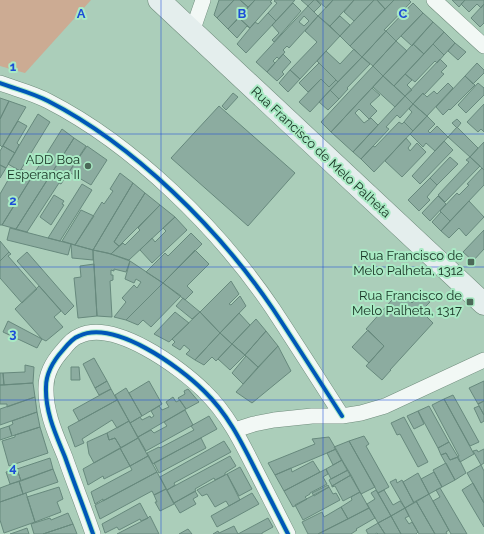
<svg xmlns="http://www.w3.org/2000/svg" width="484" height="534" font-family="Raleway,sans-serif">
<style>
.green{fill:#ccab93}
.building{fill:#8caca0;stroke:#67897d;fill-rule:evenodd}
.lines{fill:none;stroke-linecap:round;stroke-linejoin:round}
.street-casing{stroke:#708d7d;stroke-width:16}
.secondary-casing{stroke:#708d7d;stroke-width:23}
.street{stroke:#f2f8f5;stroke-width:15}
.secondary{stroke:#e4eeed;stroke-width:22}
.cycleway-casing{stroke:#a9eac4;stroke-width:6}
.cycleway{stroke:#0057b8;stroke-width:4}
.grid{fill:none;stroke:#1d4ed8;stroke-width:1;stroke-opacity:0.55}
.poi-dot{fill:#4b6958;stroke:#a9eac4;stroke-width:1.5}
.labels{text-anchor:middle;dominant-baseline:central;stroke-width:4;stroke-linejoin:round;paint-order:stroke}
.street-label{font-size:13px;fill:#183324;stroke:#a9eac4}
.poi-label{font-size:13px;fill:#183324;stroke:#a9eac4;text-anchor:end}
.grid-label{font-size:13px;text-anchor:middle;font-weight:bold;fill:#1d4ed8;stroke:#a9eac4;stroke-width:4;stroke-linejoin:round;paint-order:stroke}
</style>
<rect width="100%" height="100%" fill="#abceba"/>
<path class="green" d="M0,0H91L25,73L0,66Z"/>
<path class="building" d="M219,0H234L217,18L214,15Z
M234,0H240L248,7L228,29L217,18Z
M240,0H255L248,7Z
M255,0H272L270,2L272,3L250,28L239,18Z
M275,0H295L276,21L268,13L277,3L274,1Z
M301,0H314L308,6Z
M314,0H316L321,5L314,12L308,6Z
M317,0H333L326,8Z
M333,0H354L330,26L318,16Z
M354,0H374L354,21L344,12Z
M374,0H377L385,9L350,46L340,36Z
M377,0H394L385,9Z
M394,0H409L411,2L384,30L386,31L362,57L350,46Z
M452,0H465L459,7Z
M465,0H484V4L481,8L477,4L469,12L461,4Z
M293,3L301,11L274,42L272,40L279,33L272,25Z
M413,3L423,13L396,41L386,31Z
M484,4V23L480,27L471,18Z
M308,6L318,16L289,48L287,46L283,50L285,52L279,59L277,57L273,61L275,63L267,72L256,62ZM304,16L309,21L304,26L299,22Z
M268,13L276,21L246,53L237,44L255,22L258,24Z
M423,13L433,22L412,46L401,36Z
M318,16L340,36L300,79L290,70L317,42L305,31Z
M340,16L350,25L340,36L330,26Z
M239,18L250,28L247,26L237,38L228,29Z
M433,22L444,32L424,54L413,44Z
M386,31L396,41L373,66L362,57Z
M444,32L455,43L444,55L433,44Z
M396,41L407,51L383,76L373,66Z
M455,43L466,52L458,60L448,51Z
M413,44L424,54L394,86L383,76Z
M433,44L444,55L437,63L435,61L415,82L405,74Z
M354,49L362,57L338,82L317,61L326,51L340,64Z
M283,54L291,62L282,72L284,74L277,81L267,72Z
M362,57L370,64L347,88L348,89L339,99L330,90Z
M440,59L447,66L441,72L444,74L424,95L423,93L413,104L405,96Z
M319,63L336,80L329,87L321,79L308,92L299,83Z
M477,63L484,70V73L473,84L465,76Z
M373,66L383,76L331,132L321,122Z
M290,70L300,79L288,92L279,83Z
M405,74L412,80L407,85L412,90L405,96L394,86Z
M383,76L405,96L395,107L373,87Z
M465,76L475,85L450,110L449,109L443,115L436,107Z
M321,79L329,87L336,80L338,82L310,112L299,102Z
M448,83L453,88L427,116L413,104L423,93L427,97L434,91L437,94Z
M478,83L484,88V95L466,113L458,105Z
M372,88L380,95L370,104L377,111L369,119L359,109L355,113L364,123L371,118L378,125L353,152L331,132Z
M330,90L339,99L328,110L319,102Z
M233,93L238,97L226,110L222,106Z
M405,96L413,104L400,118L397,115L386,127L389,129L361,159L353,152Z
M0,98L9,101L0,119Z
M9,101L26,107L2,147L0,145V119Z
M413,104L427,116L413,131L404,122L412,112L409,109Z
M484,104V132L481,129L478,132L467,122Z
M219,106L295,173L248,226L171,158Z
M38,114L50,122L20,171L8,164Z
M427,116L435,124L428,131L430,133L437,126L448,137L435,151L426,143L423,147L410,134Z
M457,119L461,123L457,128L452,123Z
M18,121L27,126L17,143L19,145L15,153L3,146Z
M399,122L402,124L404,122L413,131L374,172L361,159L373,146L375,147Z
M457,127L478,148L470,157L448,137Z
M62,129L74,138L16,229L2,225Z
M74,138L86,146L61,184L59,183L27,232L16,229Z
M406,138L411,144L408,148L410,151L417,143L426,152L402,177L385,161Z
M444,141L453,150L420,184L412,176Z
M484,142V170L470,157Z
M3,146L15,153L6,168L0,165V151Z
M87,146L107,160L91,185L69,172Z
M450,157L458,164L437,185L430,178Z
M470,157L480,166L445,202L438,195L469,162L466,160Z
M0,165L6,168L0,178Z
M15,168L20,171L21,169L33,175L2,225H0V194Z
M482,168L484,170V185L450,221L440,211L457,193L459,195L469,185L467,184Z
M120,173L133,183L93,250L75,245L102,202L104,204L113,191L110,189Z
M430,178L437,185L427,197L430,200L419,211L408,200Z
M133,183L145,193L114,242L119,246L111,254L93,250Z
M82,184L92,190L60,241L48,238Z
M145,193L160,205L119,246L114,242Z
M54,195L64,201L62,204L64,205L51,225L40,217Z
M438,196L446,204L430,221L422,213Z
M469,201L484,217L466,236L459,228L449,238L441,231Z
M160,205L175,217L129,260L111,254L123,243L125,245L140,230L138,228Z
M81,210L94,216L75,245L62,241Z
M441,212L450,221L441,231L432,222Z
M175,217L187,230L152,263L140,250L152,238L155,242L166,231L163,228Z
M10,228L71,244L68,255L7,240Z
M484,230V249L473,261L463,252Z
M191,233L202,244L163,283L146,272L165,253L168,256Z
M0,241L9,252L0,261Z
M71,244L93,250V260L72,258Z
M93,250L108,253L130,261L126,272L114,269V271L111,270V275H113V280L110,281L112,317L97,316Z
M195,250L209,264L187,286L193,292L185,300L163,283Z
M9,252L11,254L8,256L37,289L22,303L0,278V261Z
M27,252L74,306L65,315L17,261Z
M130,261L163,283L126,320L114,317L126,302L122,298L134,285L137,288L141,282L136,279L134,283L125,279Z
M94,264L97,316L78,318L74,278L81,277L80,266Z
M231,281L239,294L229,304L231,305L240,296L246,306L220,333L200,312Z
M163,283L181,296L151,327L143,320L138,325L126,320Z
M39,286L61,311L54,317L63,327L46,341L42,339L15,309Z
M400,291L412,303L421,293L430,302L421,311L433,323L390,370H391L382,380L366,366L384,346L366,329Z
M183,298L200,312L192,319L176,306Z
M175,312L189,323L169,342L154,334Z
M200,312L220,333L195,360L186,354L190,350L184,345L180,350L172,345L175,342L172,339Z
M239,313L250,325L232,344L220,333Z
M256,319L266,331L245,355L232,344Z
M8,321L42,339L37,348L3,332Z
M368,330L384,346L369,363L352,347Z
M266,331L278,346L258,367L245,355Z
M220,333L232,344L216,361L212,357L204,365L195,360Z
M232,344L245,355L230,370L218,359Z
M278,346L291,371L252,403L236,392Z
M246,356L258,367L243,384L232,373Z
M94,358L107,381L95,388L83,364Z
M25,365L34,367L33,383L4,385L3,373L25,372Z
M71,367H79L80,380H71Z
M0,373H3L4,385H0Z
M107,381L111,389L99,395L95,388Z
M149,381L162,404L142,416L129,393Z
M484,381V401L478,404L469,388Z
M33,383L35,397L7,407V404H0V385Z
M126,388L142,416L130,423L115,395Z
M111,389L117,400L79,421L73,410Z
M188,389L199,402L186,409L178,398L185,394L184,391Z
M453,395L479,442L470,446L444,399Z
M35,397L37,412L0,425V409Z
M173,397L176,402L180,400L186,409L138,437L130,423L140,417L142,420L150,416L151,418L154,416L151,411L159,406L162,410L169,407L166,402Z
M444,399L474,454L460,462L457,457L459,456L432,405Z
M117,400L129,421L117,428L112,420L82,439L84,443L75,447L68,427Z
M484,401V415L478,404Z
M429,406L449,442L438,448L418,411Z
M479,406L484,415V421L481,423L474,408Z
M185,410L193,425L146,451L138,437L151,430L154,433L167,426L164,422Z
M418,411L424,424L414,429L407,416Z
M37,412L40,427L12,436L9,426L13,424L12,421Z
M209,416L217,429L153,464L147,453L159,447L160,448L194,430L191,426Z
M404,417L428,462L418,467L400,434L397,435L391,423Z
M129,421L138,438L121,448L115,438L109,440L107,433Z
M9,426L12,436L0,440V429Z
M40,427L48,453L9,466L2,441L15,437V435Z
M107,433L109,440L115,438L121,448L94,463L89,454L87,442Z
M364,436L369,444L366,446L389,487L378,493L349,441Z
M329,437L336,449L327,453L275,475L268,463L315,444L312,439Z
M138,438L148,456L130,466L120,448Z
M201,438L206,448L159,473L154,463Z
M224,441L231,452L174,483L175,485L167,490L160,477Z
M349,441L375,487L361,494L334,447Z
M449,442L458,457L450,460L446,453L441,455L438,448Z
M120,448L130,466L104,479L103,476L88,485L83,469Z
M336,449L342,460L333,465L327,453Z
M484,449V463L481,465L473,451L477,450L478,452Z
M446,453L450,460L458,457L466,473L455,480L441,455Z
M148,456L157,472L103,501V499L95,504L91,492L132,470L130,466Z
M230,456L236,466L225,473V475L215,480L214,478L195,489L196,491L174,503L167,490Z
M50,458L53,469L21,481L17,469Z
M342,460L348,470L331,479L326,469Z
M313,461L320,472L284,491L275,475L291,468L292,472Z
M446,463L455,480L442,487L433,470Z
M481,465L484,471V503L467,473Z
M240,467L252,489L239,496L227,474Z
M17,469L21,481L10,484L6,472Z
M53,469L58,482L23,494L19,481Z
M326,469L328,474L323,477L327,484L310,493V494L305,497L307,499L293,507L284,491Z
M348,470L351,475L332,486L329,480Z
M157,472L166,489L154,495L152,491L100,519L95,505Z
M434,472L442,487L429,494L421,479Z
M418,473L429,494L414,503L403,482Z
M227,474L240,500L229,506L226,501L215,507L207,494L202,496L197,490Z
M351,475L360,492L343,501L335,486L332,487V486Z
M396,479L397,483L402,480L414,503L405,508L390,482Z
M19,481L23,494L0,502V488Z
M473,483L484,503V527L462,490Z
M328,485L329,487L314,496L312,493Z
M59,487L63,499L57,502L61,512L35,522L27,497Z
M329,487L333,494L336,493L340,500L303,520L295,505Z
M440,488L467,534H451L433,501L440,497L436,490Z
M166,489L174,504L160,511L155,502H157L154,495Z
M376,490L391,516L378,523L367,504L375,499L371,493Z
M384,490L393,505L400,501L405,508L391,516L378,493Z
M195,491L198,496L193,499L196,504L180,513L174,503Z
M360,492L369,508L348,519L341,507L352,500L351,497Z
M26,493L35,522L4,533L0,520V502Z
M252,493L259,504L217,527L211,516Z
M429,494L449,530L446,532L447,534H435L416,501Z
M416,501L435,534H419L409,516L405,508Z
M140,503L148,518L141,521L140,519L119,530L117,527L105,533L102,524Z
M341,507L348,519L318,534H308L302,522L322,512L324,517Z
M369,508L375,518L356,529L357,530L351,534H318Z
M405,508L409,516L405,518L409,524L412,522L418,532L416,534H401L391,516Z
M68,513L73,524L43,534H34L31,524L50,518L51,520Z
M150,516L159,534H117L148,518Z
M391,516L401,534H385L378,523Z
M268,518L273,527L262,533V534H238Z
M378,523L385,534H378L377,533L375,534H368L366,530Z
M73,524L77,534H43Z
M234,526L238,534H213L218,531L219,533Z
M27,528L29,534H10L16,532Z
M188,529L192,534H179Z"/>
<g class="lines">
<g class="street-casing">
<path id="street" d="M434,0L484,46
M192,32L203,0
M0,83C16,89 33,93 48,101C134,145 219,229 273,309C296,344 319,380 342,416
M235,430L254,424L274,420L312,416H342L361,413L385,406L484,360
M93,534C84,508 74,483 65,457C56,435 45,412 46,387C46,373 54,360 63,350C67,345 73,338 79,336C114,319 180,367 204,391C227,413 241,441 255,469C266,491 277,512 288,534"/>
</g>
<g class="secondary-casing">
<path id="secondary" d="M159,0L484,304"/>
</g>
<use href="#street" class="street"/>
<use href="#secondary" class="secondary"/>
<g class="cycleway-casing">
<path id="cycleway" d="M0,83C16,89 33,93 48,101C134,145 219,229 273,309C296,344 319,380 342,416
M93,534C84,508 74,483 65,457C56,435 45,412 46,387C46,373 54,360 63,350C67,345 73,338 79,336C114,319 180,367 204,391C227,413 241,441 255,469C266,491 277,512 288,534"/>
</g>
<use href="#cycleway" class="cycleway"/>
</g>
<path class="grid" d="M161,0V534M323,0V534M0,134H484M0,267H484M0,400H484"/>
<g class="poi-dot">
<circle cx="88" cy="166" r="4"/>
<rect x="467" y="258" width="8" height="8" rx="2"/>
<rect x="466" y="298" width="8" height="8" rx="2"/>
</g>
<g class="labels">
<g class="street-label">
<text transform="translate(321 152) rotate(43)">Rua Francisco de Melo Palheta</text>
</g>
<g class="poi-label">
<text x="80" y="159">ADD Boa<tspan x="80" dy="15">Esperança II</tspan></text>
<text x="463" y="255">Rua Francisco de<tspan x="463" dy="15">Melo Palheta, 1312</tspan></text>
<text x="462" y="295">Rua Francisco de<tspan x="462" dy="15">Melo Palheta, 1317</tspan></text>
</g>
</g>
<g class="grid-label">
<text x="81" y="18">A</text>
<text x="242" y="18">B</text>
<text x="403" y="18">C</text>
<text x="13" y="71">1</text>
<text x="13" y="205">2</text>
<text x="13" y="338">3</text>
<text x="13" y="472">4</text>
</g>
</svg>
